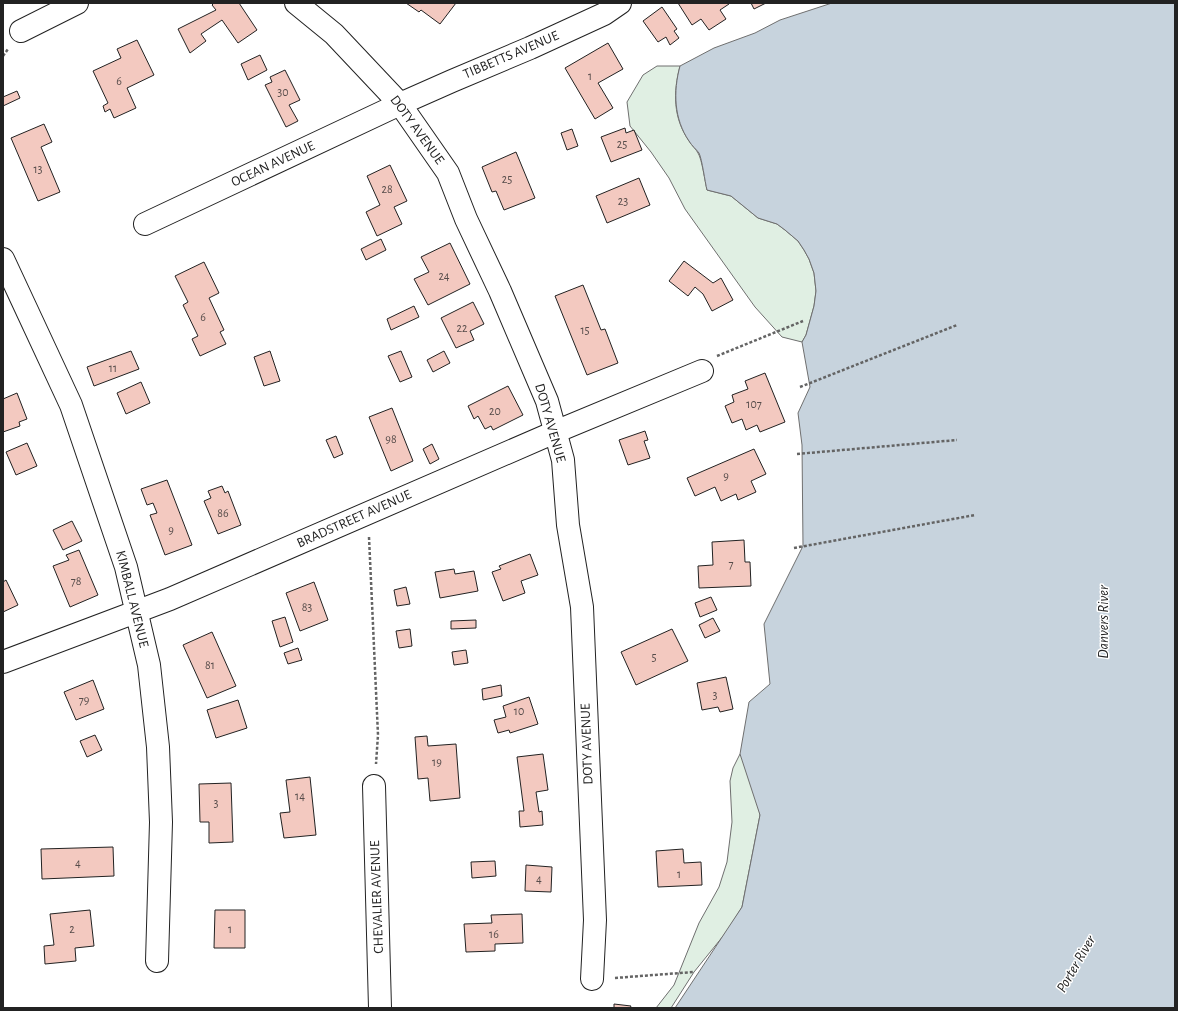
<svg xmlns="http://www.w3.org/2000/svg" width="1178" height="1011" font-family="'Alegreya Sans',sans-serif">
<style>
.green{fill:#e0efe3;stroke:#6f6f6f}
.water{fill:#c7d3dd;stroke:#6f6f6f}
.building{fill:#f3c9c0;stroke:#222}
.lines{fill:none;stroke-linecap:round;stroke-linejoin:round}
.minor-casing{stroke:#222;stroke-width:24}
.path{stroke:#646464;stroke-width:2.5;stroke-dasharray:3 2;stroke-linecap:butt}
.minor{stroke:#fff;stroke-width:22}
.labels{text-anchor:middle;dominant-baseline:central;stroke-width:3;stroke-linejoin:round;paint-order:stroke}
.number-label{font-size:12px;fill:#564c4a}
.street-label{font-size:14px;fill:#222;stroke:#fff}
.water-label{font-size:15px;font-style:italic;fill:#222;stroke:#fff}
</style>
<rect width="100%" height="100%" fill="#fff"/>
<path class="green" d="M657,66H680C673,92 673,118 689,141C692,146 696,149 698,153C702,159 705,182 707,190L731,196L758,218L777,224L785,230L798,241L804,250L809,259L814,273L816,291L814,306L806,335L802,342L782,337L755,307L685,209L669,178L651,152L630,126L627,102L643,75Z
M740,754L751,762L760,815L742,907L728,930L694,972L671,1008H656L674,985L699,923L719,887L727,862L732,822L730,781L733,768Z"/>
<path class="water" d="M832,3H1175V1008H675L742,907L760,815L740,754L749,702L770,684L764,624L803,546L802,445L798,413L810,387L802,342L806,335L814,306L816,291L814,273L809,259L804,250L798,241L785,230L777,224L758,218L731,196L707,190C705,182 702,159 699,153C696,149 692,146 689,141C674,119 673,92 680,66L714,48L755,33L780,20Z"/>
<path class="building" d="M214,3H239L257,30L238,43L222,20L201,34L206,41L190,53L178,29L216,10L212,5Z
M406,3H456L440,24L421,10L419,12Z
M678,3H728L729,4L720,10L726,19L709,30L701,19L692,25Z
M751,3H766L754,9Z
M662,7L677,29L674,31L679,38L670,45L666,37L658,42L643,21Z
M137,40L154,75L127,88L136,108L114,118L110,109L105,112L103,106L108,103L93,71L121,58L117,49Z
M608,43L623,69L598,83L613,108L595,119L565,68Z
M260,55L267,70L248,80L241,64Z
M285,70L300,100L289,105L298,121L286,127L265,85L272,82L270,77Z
M17,91L20,98L3,106V97Z
M44,124L52,142L41,147L60,192L38,201L11,138Z
M625,128L626,133L634,130L642,150L611,162L601,137Z
M572,129L578,146L567,150L561,133Z
M516,152L535,198L504,210L496,191L492,192L482,167Z
M390,165L407,201L394,207L402,224L377,236L366,212L380,205L367,176Z
M639,178L650,205L607,223L596,196Z
M381,239L386,250L366,260L361,249Z
M450,243L470,284L428,305L414,279L429,272L421,257Z
M684,261L713,283L721,278L733,300L712,311L703,294L695,287L688,296L669,281Z
M204,262L219,293L209,298L224,330L220,332L226,344L200,356L192,339L198,336L183,305L188,302L175,276Z
M583,285L601,330L605,329L618,363L587,375L555,296Z
M473,302L484,324L470,331L474,340L456,348L441,318Z
M414,306L419,317L391,330L387,319Z
M131,351L139,369L94,386L87,367Z
M270,351L280,381L264,386L254,357Z
M401,351L412,377L400,382L388,356Z
M444,351L450,363L433,372L427,360Z
M765,373L785,422L760,432L757,425L746,430L742,419L732,423L725,406L734,402L732,395L748,389L745,381Z
M141,382L150,403L126,414L117,393Z
M508,386L523,415L493,430L491,426L485,429L478,416L474,419L468,406Z
M17,393L27,419L19,422L20,426L3,432V399Z
M392,408L413,461L391,471L369,417Z
M645,431L648,440L644,441L650,458L628,465L619,440Z
M336,436L343,454L334,458L326,440Z
M27,443L37,466L16,475L6,452Z
M432,444L439,459L430,464L423,449Z
M754,449L766,474L751,481L756,492L738,500L736,494L721,501L715,487L695,496L687,478Z
M167,480L192,545L165,555L150,515L157,513L153,503L147,505L141,489Z
M222,486L225,493L228,491L241,525L218,534L204,501L211,498L208,491Z
M72,521L82,541L63,550L53,530Z
M744,540L745,562H750L751,586L699,588L698,566L713,565L712,542Z
M79,550L98,595L70,607L53,566L69,560L66,555Z
M530,554L538,575L521,581L525,593L503,601L492,572L501,569L499,566Z
M454,569L455,574L474,571L478,591L440,598L435,572Z
M6,580L18,605L3,612V582Z
M314,582L328,620L300,631L286,593Z
M406,587L410,604L397,606L394,590Z
M711,597L717,610L700,617L695,603Z
M285,617L293,642L280,647L272,621Z
M713,618L720,631L705,638L699,625Z
M476,620V628L451,629V621Z
M410,629L412,646L399,648L396,631Z
M672,629L688,661L636,685L621,652Z
M212,632L236,686L207,698L183,645Z
M298,648L302,660L288,664L284,653Z
M466,650L468,663L454,665L452,652Z
M726,677L733,709L720,712L718,707L702,710L697,683Z
M93,680L104,709L76,720L64,692Z
M501,685L502,696L483,700L482,689Z
M529,697L538,724L510,733L509,730L498,733L494,720L506,717L503,706Z
M238,700L247,728L216,738L207,710Z
M95,735L102,750L87,757L80,741Z
M427,736L428,746L456,744L460,798L430,801L428,778L418,779L415,737Z
M543,754L548,790L536,792L539,812L542,811L543,825L520,827L519,811H524L517,757Z
M310,777L316,835L284,838L280,813L290,812L286,780Z
M231,783L233,842L209,843V822H200L199,784Z
M113,847L114,876L42,879L41,849Z
M683,849L684,863L701,862L702,885L658,887L656,851Z
M495,861L496,876L472,878L471,862Z
M526,865L552,867L551,892L525,891Z
M90,910L94,946L75,948L76,961L45,964L44,946L54,945L50,914Z
M215,910H245V948H214Z
M522,914L523,943L495,944V951L466,952L464,924L492,923L491,915Z
M614,1004L631,1006L630,1008H614Z"/>
<g class="lines">
<g class="minor-casing">
<path id="minor" d="M296,3L334,34L400,104L448,173L466,219L500,291L547,401L563,460L568,525L582,607L595,920L592,979
M21,31L77,3
M145,224L400,104L452,81L530,48L604,14L620,3
M3,259L71,405L126,567L149,665L158,747L161,822L157,961
M3,662L170,599L555,432L702,371
M374,786L380,1008"/>
</g>
<path class="path" d="M3,56L8,49
M717,356L803,321
M800,387L957,325
M797,454L957,440
M369,537L378,735L376,764
M794,548L975,515
M615,978L693,972"/>
<use href="#minor" class="minor"/>
</g>
<g class="labels">
<g class="number-label">
<text x="590" y="76">1</text>
<text x="119" y="81">6</text>
<text x="283" y="92">30</text>
<text x="622" y="144">25</text>
<text x="38" y="169">13</text>
<text x="507" y="179">25</text>
<text x="387" y="189">28</text>
<text x="623" y="201">23</text>
<text x="444" y="276">24</text>
<text x="203" y="317">6</text>
<text x="462" y="328">22</text>
<text x="585" y="330">15</text>
<text x="113" y="368">11</text>
<text x="754" y="404">107</text>
<text x="495" y="411">20</text>
<text x="391" y="439">98</text>
<text x="726" y="476">9</text>
<text x="223" y="513">86</text>
<text x="171" y="530">9</text>
<text x="731" y="564">7</text>
<text x="76" y="581">78</text>
<text x="307" y="607">83</text>
<text x="654" y="657">5</text>
<text x="210" y="665">81</text>
<text x="715" y="695">3</text>
<text x="84" y="700">79</text>
<text x="519" y="711">10</text>
<text x="437" y="762">19</text>
<text x="300" y="796">14</text>
<text x="216" y="803">3</text>
<text x="78" y="863">4</text>
<text x="679" y="874">1</text>
<text x="539" y="879">4</text>
<text x="72" y="929">2</text>
<text x="230" y="929">1</text>
<text x="494" y="934">16</text>
</g>
<g class="street-label">
<text transform="translate(511 55) rotate(-23)">TIBBETTS AVENUE</text>
<text transform="translate(417 130) rotate(54)">DOTY AVENUE</text>
<text transform="translate(273 164) rotate(-25)">OCEAN AVENUE</text>
<text transform="translate(550 423) rotate(74)">DOTY AVENUE</text>
<text transform="translate(354 519) rotate(-24)">BRADSTREET AVENUE</text>
<text transform="translate(132 599) rotate(76)">KIMBALL AVENUE</text>
<text transform="translate(587 744) rotate(-92)">DOTY AVENUE</text>
<text transform="translate(377 897) rotate(-92)">CHEVALIER AVENUE</text>
</g>
<g class="water-label">
<text transform="translate(1103 622) rotate(-90)">Danvers River</text>
<text transform="translate(1076 964) rotate(-60)">Porter River</text>
</g>
</g>
<rect width="1178" height="1011" fill="none" stroke="#222222" stroke-width="8"/>
</svg>
